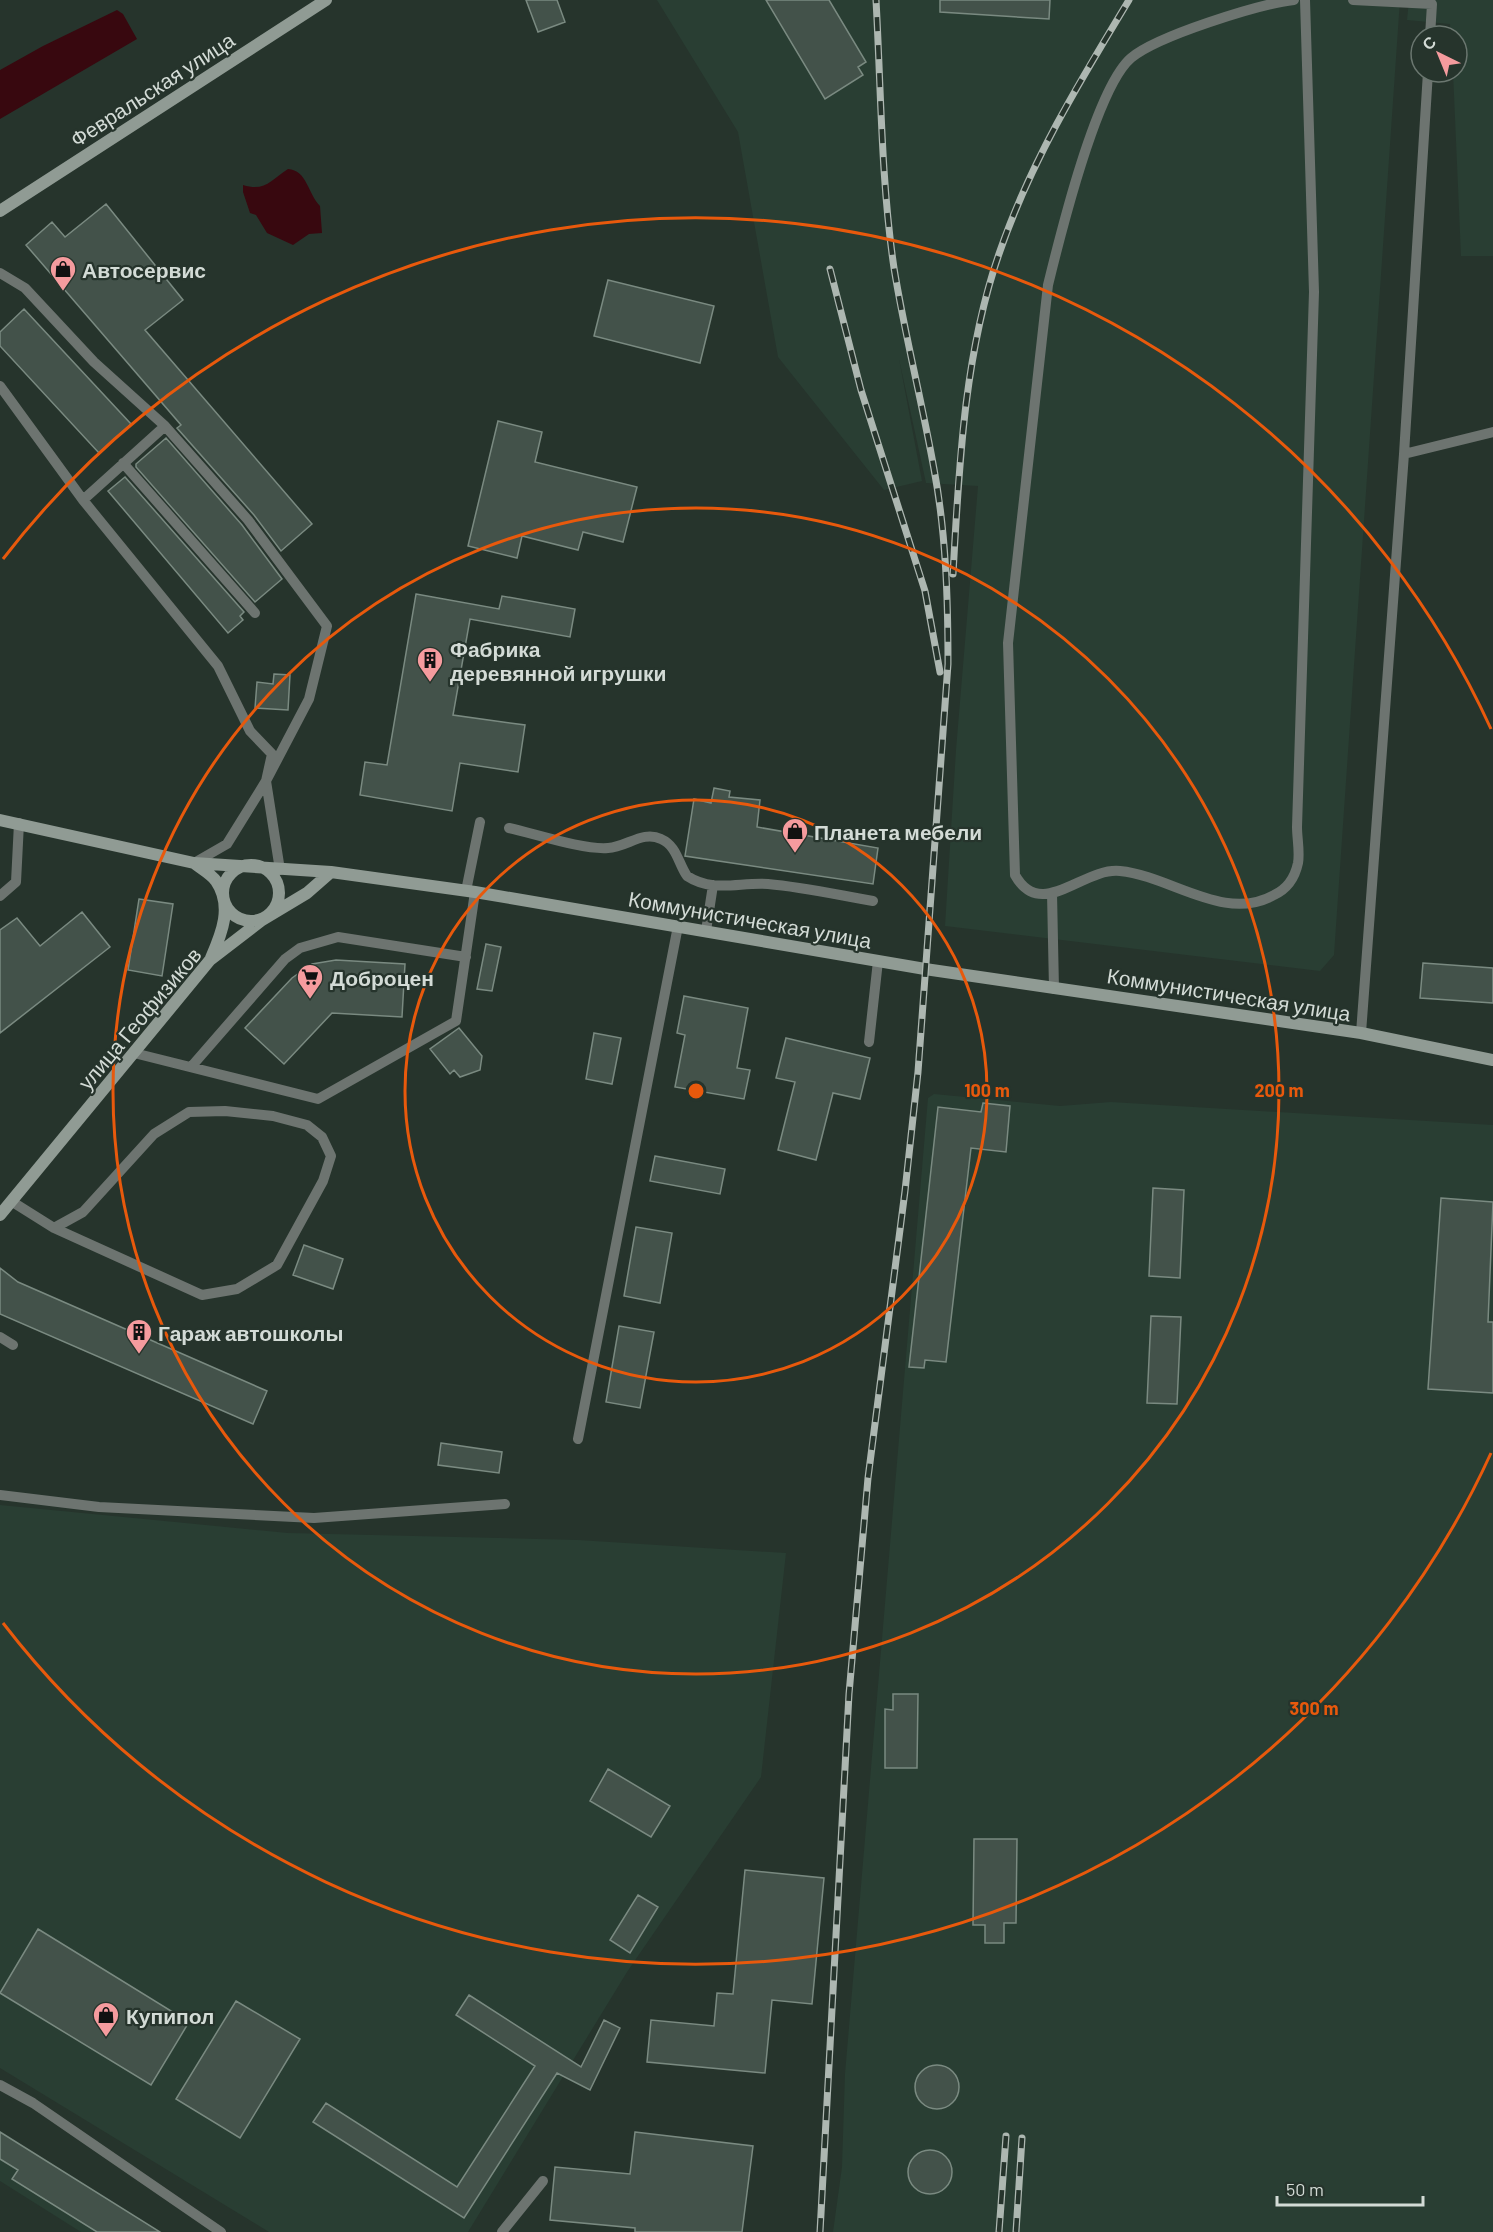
<svg xmlns="http://www.w3.org/2000/svg" width="1493" height="2232" font-family="Barlow,sans-serif">
<style>
.built{fill:#293e33}
.water{fill:#38080f}
.building{fill:#43524a;stroke:#7a8a81;stroke-width:1.5}
.lines{fill:none;stroke-linecap:round;stroke-linejoin:round}
.lane{stroke:#6d7470;stroke-width:10}
.secondary{stroke:#909b94;stroke-width:12}
.rail-casing{stroke:#adb7b1;stroke-width:7}
.rail{stroke:#26342c;stroke-width:4.5;stroke-dasharray:14;stroke-linecap:butt}
.ring{fill:none;stroke:#e8590c;stroke-width:3}
.labels{text-anchor:middle;dominant-baseline:central;stroke-width:4.5;stroke-linejoin:round;paint-order:stroke}
.street-label{font-size:21px;fill:#d3dbd6;stroke:#26342c}
.poi-label{font-size:21px;font-weight:bold;fill:#d3dbd6;stroke:#26342c;text-anchor:start}
.centre{fill:#e8590c;stroke:#26342c;stroke-width:3}
.ring-label{font-size:18px;text-anchor:middle;font-weight:bold;fill:#e8590c;stroke:#26342c;stroke-width:4.5;stroke-linejoin:round;paint-order:stroke}
</style>
<rect width="100%" height="100%" fill="#26342c"/>
<path class="built" d="M657,0H1400L1334,955L1320,971L945,926L956,750L978,486L926,483L899,359L922,481L884,490L778,357L738,132Z
M1409,0H1493V256H1461L1453,72H1457V36H1451L1450,24L1407,20Z
M934,1094L1060,1106L1111,1102L1493,1125V2232H833L842,2167L845,2074L928,1098Z
M0,1505L288,1533L578,1540L786,1553L761,1777L627,1972L468,2232H269L0,2068Z
M0,2133L160,2232H81L0,2181Z"/>
<path class="water" d="M117,10L123,14L137,39L0,119V70L43,46Z
M288,169C307,170 308,194 320,206L322,233L309,234L293,245L267,233L256,215L250,213L243,192V185C265,192 271,180 288,169Z"/>
<path class="building" d="M526,0H557L565,22L538,32Z
M766,0H829L866,62L858,67L863,75L825,99Z
M940,0H1050L1049,19L940,12Z
M106,204L183,300L145,330L312,524L281,551L254,515L177,428L181,425L26,245L52,222L65,237Z
M608,280L714,306L700,363L594,336Z
M24,309L131,424L99,453L0,346V332Z
M498,421L542,432L535,462L637,487L623,542L583,532L578,550L522,536L517,558L468,546Z
M166,438L242,525L282,579L255,602L136,467V464Z
M125,477L244,612L240,616L243,620L228,633L108,491Z
M416,594L499,609L502,596L575,609L570,637L470,619L453,715L525,725L518,772L460,763L452,811L360,795L365,762L387,765Z
M274,674L290,675L288,710L255,708L257,682L273,684Z
M714,788L730,791L729,797L760,800L757,827L878,848L873,884L685,856L694,799L711,803Z
M139,899L173,904L162,976L128,970Z
M82,912L110,947L0,1033V930L17,918L40,946Z
M486,944L501,947L492,991L477,989Z
M336,960L405,964L402,1017L332,1013L284,1064L245,1028L292,978L312,964Z
M1423,963L1493,968V1003L1420,998Z
M684,996L748,1008L737,1068L750,1070L744,1099L675,1087L685,1035L677,1033Z
M459,1028L482,1056L480,1070L460,1077L454,1070L450,1074L430,1049Z
M594,1033L621,1038L612,1084L586,1079Z
M786,1038L870,1058L860,1099L833,1093L816,1160L778,1150L795,1082L776,1078Z
M983,1103L1010,1106L1006,1152L971,1148L946,1362L925,1360L924,1368L909,1367L938,1107L981,1112Z
M655,1156L725,1169L720,1194L650,1181Z
M1153,1188L1184,1190L1180,1278L1149,1276Z
M1441,1198L1493,1202L1488,1322H1493V1393L1428,1389Z
M636,1227L672,1233L660,1303L624,1296Z
M304,1245L343,1259L333,1289L293,1275Z
M0,1268L18,1282L267,1391L253,1424L0,1314Z
M1151,1316L1181,1317L1177,1404L1147,1403Z
M619,1326L654,1332L640,1408L606,1402Z
M441,1443L502,1452L499,1473L438,1465Z
M893,1694H918L917,1768H885V1709L893,1710Z
M608,1769L670,1806L651,1837L590,1801Z
M974,1839H1017L1016,1923H1004V1943H985V1925H973Z
M745,1870L824,1878L812,2004L772,2000L765,2073L647,2062L651,2020L714,2026L717,1993L733,1994Z
M638,1895L658,1907L630,1953L610,1940Z
M38,1929L189,2022L151,2085L0,1993Z
M469,1995L581,2067L604,2020L620,2028L590,2090L557,2073L464,2218L313,2122L326,2103L457,2187L535,2066L456,2015Z
M236,2001L300,2039L240,2138L176,2099Z
M915 2087a22 22 0 1 1 44 0a22 22 0 1 1-44 0Z
M0,2132L160,2232H97L12,2179L18,2170L0,2159Z
M635,2132L753,2146L742,2232H635V2228L550,2220L555,2167L630,2174Z
M908 2172a22 22 0 1 1 44 0a22 22 0 1 1-44 0Z"/>
<g class="lines">
<path class="lane" d="M1294,0C1259,4 1157,36 1131,58C1096,88 1060,236 1048,285L1008,643L1015,875C1041,922 1083,867 1120,871C1171,876 1224,923 1274,895C1287,889 1295,877 1298,863C1300,852 1297,838 1297,827L1314,292L1305,0
M1353,0L1432,4L1430,36
M0,273L25,288L94,362L165,426L248,520L327,626L309,699L266,781L227,844L194,863
M0,386L83,500L218,666L250,731L272,754L266,781L280,870
M1404,454L1493,432
M123,463L255,613
M83,500L165,426
M509,828C536,834 583,850 608,848C627,847 643,830 661,839C677,846 678,863 687,876C713,893 739,882 768,884C803,887 838,895 873,901
M466,891L480,822
M1052,893L1054,989
M0,896L16,882L19,823
M706,931L713,885
M1361,1033L1404,454L1428,72
M869,1042L878,961
M134,1053L318,1099L456,1021L475,892
M191,1067L285,959L300,948L338,937L466,957
M11,1201L54,1228L202,1295L237,1289L277,1265L323,1181L331,1156L322,1137L307,1125L273,1116L225,1111L189,1112L154,1134L83,1212L54,1228
M0,1337L13,1345
M578,1439L678,926
M0,1495L99,1507L314,1518L505,1504
M0,2085L33,2103L221,2232
M502,2232L543,2181"/>
<path class="secondary" d="M0,211L326,0
M0,820L194,863L331,872L475,892L925,969L1361,1033L1493,1060
M194,863C200,868 211,874 216,881C233,906 222,933 211,958
M223 893a28 28 0 1 1 56 0a28 28 0 1 1-56 0Z
M0,1215L210,960L262,920L307,893L331,872"/>
<g class="rail-casing">
<path id="rail" d="M830,269L861,390L925,591L940,672
M953,574C959,467 964,353 1000,251C1031,161 1080,81 1129,0
M820,2232L849,1694L868,1478L905,1191L918,1072L948,664C948,599 946,533 934,469C922,402 905,336 894,268C881,180 881,89 876,0
M999,2232L1006,2136
M1016,2232L1022,2138"/>
</g>
<use href="#rail" class="rail"/>
</g>
<g class="ring">
<circle cx="696" cy="1091" r="291"/>
<circle cx="696" cy="1091" r="583"/>
<path d="M1491 1453A874 874 0 0 1 3 1623M3 559A874 874 0 0 1 1491 729"/>
</g>
<defs>
<g id="shop-pin" transform="scale(1.35)"><path d="M0 17L-7.5 6A9.5 9.5 0 1 1 7.5 6Z" fill="#f59b9e" stroke="#26342c"/><path d="M-5-2.5h2.3a2.7 3.5 0 0 1 5.4 0H5L5.5 6h-11ZM-1.5-2.5h3a1.5 2.3 0 0 0-3 0Z" fill="#111"/></g>
<g id="building-pin" transform="scale(1.35)"><path d="M0 17L-7.5 6A9.5 9.5 0 1 1 7.5 6Z" fill="#f59b9e" stroke="#26342c"/><path d="M-4-6H4V6H1V3H-1V6H-4ZM-2.5-4.3h1.7v1.8h-1.7ZM.8-4.3h1.7v1.8H.8ZM-2.5-1h1.7V.8h-1.7ZM.8-1h1.7V.8H.8Z" fill="#111"/></g>
<g id="supermarket-pin" transform="scale(1.35)"><path d="M0 17L-7.5 6A9.5 9.5 0 1 1 7.5 6Z" fill="#f59b9e" stroke="#26342c"/><path d="M-6-5.5h2.5l.6 2H6L4.5 2H-2.5L-4.4-4H-6ZM-1.5 3.2a1.3 1.3 0 1 0 .1 0ZM3 3.2a1.3 1.3 0 1 0 .1 0Z" fill="#111"/></g>
</defs>
<g fill-rule="evenodd">
<use href="#shop-pin" x="63" y="269"/>
<use href="#building-pin" x="430" y="660"/>
<use href="#shop-pin" x="795" y="831"/>
<use href="#supermarket-pin" x="310" y="977"/>
<use href="#building-pin" x="139" y="1332"/>
<use href="#shop-pin" x="106" y="2015"/>
</g>
<g class="labels">
<g class="street-label">
<text transform="translate(152 89) rotate(-33)">Февральская улица</text>
<text transform="translate(750 919) rotate(10)">Коммунистическая улица</text>
<text transform="translate(1229 994) rotate(9)">Коммунистическая улица</text>
<text transform="translate(139 1018) rotate(-50)">улица Геофизиков</text>
</g>
<g class="poi-label">
<text x="82" y="269">Автосервис</text>
<text x="450" y="648">Фабрика<tspan x="450" dy="24">деревянной игрушки</tspan></text>
<text x="814" y="831">Планета мебели</text>
<text x="330" y="977">Доброцен</text>
<text x="158" y="1332">Гараж автошколы</text>
<text x="126" y="2015">Купипол</text>
</g>
</g>
<circle cx="696" cy="1091" r="9" class="centre"/>
<g class="ring-label">
<text x="987" y="1097">100 m</text>
<text x="1279" y="1097">200 m</text>
<text x="1314" y="1715">300 m</text>
</g>
<g transform="translate(1439 54) rotate(317)"><circle r="28" fill="#26342c" stroke="#6b7770" stroke-width="1.5"/>
<path d="M0-4.5L10 22L0 15L-10 22Z" fill="#f59b9e"/>
<text y="-9" font-size="16" font-weight="bold" text-anchor="middle" fill="#d3dbd6">С</text>
</g>
<path d="M1277 2196v9h146v-9" fill="none" stroke="#d3dbd6" stroke-width="3"/>
<text x="1286" y="2196" font-size="18" fill="#d3dbd6" stroke="#26342c" stroke-width="4.5" paint-order="stroke">50 m</text>
</svg>
